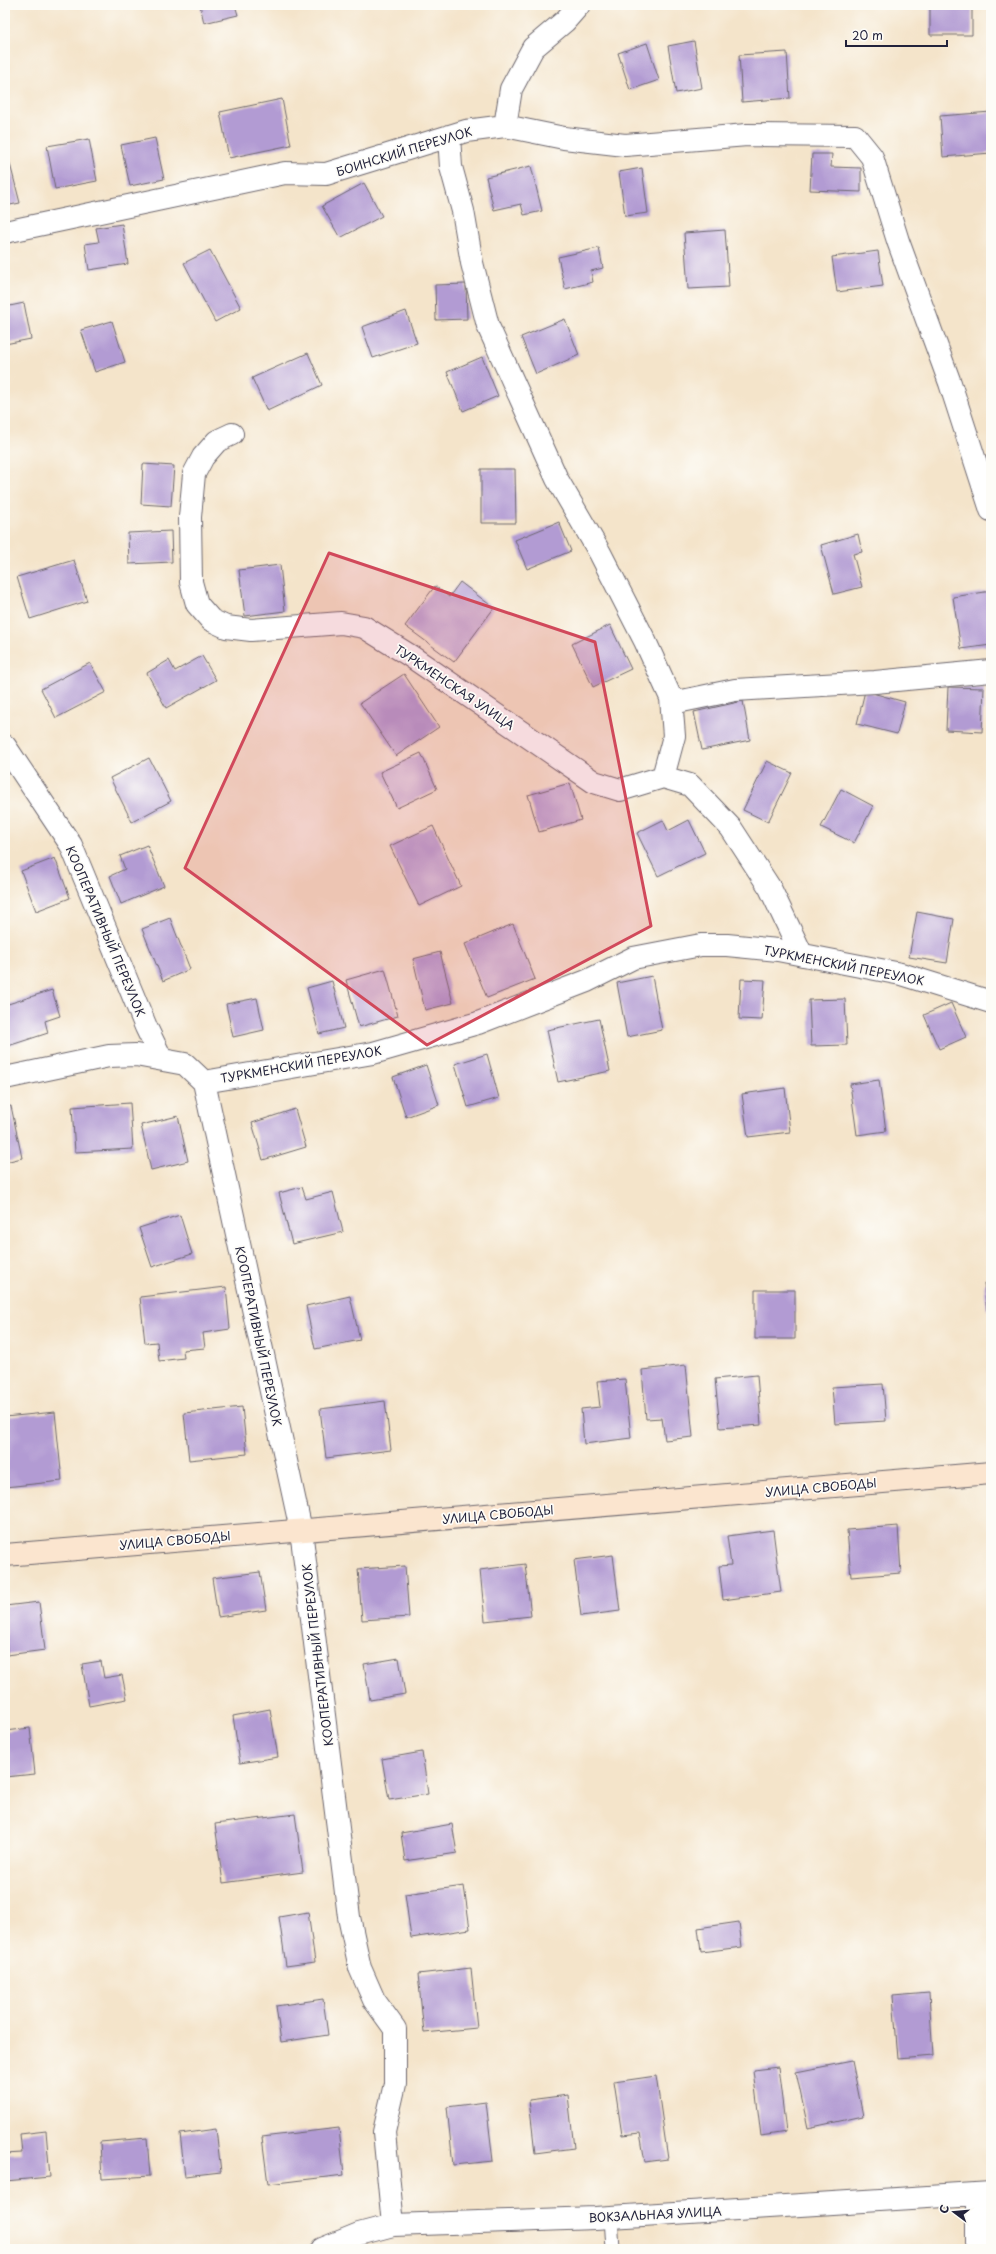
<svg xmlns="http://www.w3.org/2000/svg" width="996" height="2254" font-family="'Playpen Sans',sans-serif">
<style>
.building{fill:#b29bd3}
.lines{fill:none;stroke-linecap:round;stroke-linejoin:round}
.lane-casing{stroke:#6c666d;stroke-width:15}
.street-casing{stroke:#6c666d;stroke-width:24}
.secondary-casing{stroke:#6c666d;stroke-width:24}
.lane{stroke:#fff;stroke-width:13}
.street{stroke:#fff;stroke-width:22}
.secondary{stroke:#fbe5cf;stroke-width:22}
.marked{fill:#d1495b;fill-opacity:0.2;stroke:#d1495b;stroke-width:3;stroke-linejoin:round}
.labels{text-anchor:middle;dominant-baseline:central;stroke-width:3.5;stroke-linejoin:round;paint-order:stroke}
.street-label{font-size:12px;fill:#22223b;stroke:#fdfcf7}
</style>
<rect width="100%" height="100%" fill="#fdfcf7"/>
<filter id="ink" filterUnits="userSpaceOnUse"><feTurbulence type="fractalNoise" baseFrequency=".025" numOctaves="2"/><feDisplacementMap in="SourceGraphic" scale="8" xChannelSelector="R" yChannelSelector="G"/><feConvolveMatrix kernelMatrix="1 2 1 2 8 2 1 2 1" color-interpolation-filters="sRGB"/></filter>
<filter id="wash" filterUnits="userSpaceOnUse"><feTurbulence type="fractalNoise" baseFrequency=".012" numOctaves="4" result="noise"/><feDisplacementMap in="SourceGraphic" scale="16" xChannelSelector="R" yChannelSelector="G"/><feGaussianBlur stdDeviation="0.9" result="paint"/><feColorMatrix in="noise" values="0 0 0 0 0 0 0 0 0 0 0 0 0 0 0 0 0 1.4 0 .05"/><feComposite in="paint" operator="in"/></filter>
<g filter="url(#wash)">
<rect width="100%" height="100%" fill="#f4e4ca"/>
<g id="blocks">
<path class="building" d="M200,5H235L238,15L204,23Z
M930,5H972V35H930Z
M694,41L702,88L676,93L668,46Z
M647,43L659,80L630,90L618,53Z
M787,52L790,98L742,102L739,55Z
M282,99L291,145L229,158L220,112Z
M991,112V153L943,157L940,116Z
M155,138L164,179L130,186L121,145Z
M89,139L97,181L55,189L47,146Z
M812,154H832L831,167L861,168V192L810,190Z
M9,160L20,203L5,206V161Z
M531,166L542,211L524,215L521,204L494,210L486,177Z
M642,168L648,213L625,216L619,172Z
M364,183L382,216L340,238L322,206Z
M122,224L128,264L89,270L85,244L99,242L96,228Z
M725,230L729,287L688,289L684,233Z
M599,248L603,268L591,271L593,282L565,289L558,257Z
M210,250L241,308L215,322L184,263Z
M878,251L883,286L837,292L832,257Z
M466,284L467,319L436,320L435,285Z
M24,303L31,339L5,344V307Z
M406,311L417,343L373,358L362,327Z
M565,319L579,355L536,374L521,337Z
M112,321L125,362L95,372L81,330Z
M308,353L322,385L267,411L252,378Z
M482,357L498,396L463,411L447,372Z
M143,464L174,466L171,506L141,504Z
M481,469H515L516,523H481Z
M559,522L571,551L527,569L515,540Z
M171,531L172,562L129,564L128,533Z
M858,534L862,552L853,554L862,587L834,594L821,545Z
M74,560L87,601L30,619L17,577Z
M280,565L285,611L245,616L239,570Z
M460,582L494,608L454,662L405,626L435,586L449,597Z
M991,591V645L961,649L953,597Z
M610,625L631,669L593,687L572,644Z
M202,656L216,680L166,708L147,673L169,660L175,671Z
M90,663L106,692L56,718L41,689Z
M404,674L439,727L396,756L360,703Z
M948,687L984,688L982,732L946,730Z
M865,691L905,702L897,734L857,724Z
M743,701L750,740L702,750L694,712Z
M421,753L437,789L397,808L380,772Z
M149,758L171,801L132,822L110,778Z
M767,761L792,773L768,822L743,810Z
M570,783L581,820L539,832L528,795Z
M841,789L873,806L854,843L821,827Z
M663,820L668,831L689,820L705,853L658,876L637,833Z
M433,826L461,886L419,906L390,846Z
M147,845L164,886L121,904L110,876L125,869L120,856Z
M55,858L70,898L36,911L21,871Z
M917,912L954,919L947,963L909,957Z
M170,918L190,969L163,981L142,929Z
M513,924L535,979L487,998L465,944Z
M440,952L453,1003L425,1010L413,959Z
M385,969L398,1016L359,1027L346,980Z
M652,976L662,1030L627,1037L617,983Z
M741,979L765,980L762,1020L739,1019Z
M332,981L344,1028L319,1034L307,988Z
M52,990L60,1016L45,1021L48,1033L5,1047V1005Z
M257,998L264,1030L233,1037L226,1004Z
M845,999L847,1045L811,1046L809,1000Z
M951,1003L966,1037L939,1049L924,1015Z
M599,1019L610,1071L558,1082L547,1030Z
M487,1054L499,1098L468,1107L455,1064Z
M426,1065L439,1105L406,1117L393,1077Z
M879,1080L886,1131L857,1135L850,1084Z
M785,1088L790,1132L748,1137L742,1094Z
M130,1103L133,1149L75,1152L72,1107Z
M11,1106L22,1158L5,1162V1107Z
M295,1109L306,1147L263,1160L252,1123Z
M178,1116L188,1161L151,1170L141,1125Z
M302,1187L306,1199L333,1192L343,1232L292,1244L279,1193Z
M180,1215L192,1254L152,1267L139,1228Z
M984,1283H991V1310H987Z
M226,1287L230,1329L203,1333L205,1348L183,1350L184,1358L159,1361L157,1342L145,1343L140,1297Z
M755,1290H795V1339H755Z
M350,1296L360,1340L315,1349L306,1306Z
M686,1365L693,1437L665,1440L662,1418L646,1419L642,1370Z
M757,1375L761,1425L720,1428L715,1379Z
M625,1379L631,1438L584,1444L581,1409L600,1407L597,1381Z
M883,1384L886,1421L835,1424L832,1387Z
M385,1401L391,1450L326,1458L320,1409Z
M242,1407L247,1454L189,1460L184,1413Z
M55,1412L62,1481L5,1487V1417Z
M898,1526L901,1573L851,1577L847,1530Z
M773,1530L781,1592L723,1600L719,1566L731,1565L727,1536Z
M613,1555L620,1611L581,1616L574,1560Z
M525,1564L531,1616L485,1621L480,1570Z
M405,1566L409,1617L362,1620L358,1569Z
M260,1572L266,1610L218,1617L212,1578Z
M39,1602L45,1650L7,1655L5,1606Z
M399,1658L405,1694L370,1700L364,1664Z
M101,1661L104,1678L122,1675L127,1699L89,1706L82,1664Z
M270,1709L278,1757L240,1763L233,1716Z
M30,1728L35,1774L5,1777V1731Z
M422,1752L428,1794L389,1800L382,1759Z
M295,1814L303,1872L223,1883L215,1824Z
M452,1824L457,1853L405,1861L401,1833Z
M991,1824V1868H990L987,1825Z
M464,1886L470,1929L411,1938L405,1894Z
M308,1912L315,1962L286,1966L279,1917Z
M739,1922L742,1947L701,1952L698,1928Z
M471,1968L477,2028L424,2033L418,1974Z
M929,1993L933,2056L898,2059L893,1996Z
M323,1999L328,2035L281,2042L276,2006Z
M852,2061L863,2116L808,2128L796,2072Z
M778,2067L786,2132L761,2136L753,2070Z
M656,2076L668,2159L645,2162L640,2133L622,2135L614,2082Z
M568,2095L574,2148L535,2153L529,2100Z
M486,2102L493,2161L453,2165L447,2107Z
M339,2128L344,2175L268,2184L262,2137Z
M216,2129L221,2172L185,2176L180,2134Z
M46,2131L50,2177L5,2181V2154L22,2153L20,2134Z
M147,2138L150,2176L102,2179L100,2142Z"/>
</g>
</g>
<g filter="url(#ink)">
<use href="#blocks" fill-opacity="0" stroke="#6c666d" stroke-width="1"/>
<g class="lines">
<g class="lane-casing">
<path id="lane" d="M611,2217L613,2249"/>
</g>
<g class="street-casing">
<path id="street" d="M505,126L511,89L533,48L565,21L579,5
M449,136L451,167L463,211L472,263L488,326L557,479L600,553L645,641L671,698L674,736L663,777
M5,232L285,173L326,174L466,131L505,126L564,138L625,145L747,135L855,136L872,157L898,241L950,383L991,510
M232,434L217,441L203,457L194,474L190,517L191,582L197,604L211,620L226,627L251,630L341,623L364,627L409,655L594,782L620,790L663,777L690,785L731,828L770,888L802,955
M671,698L682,701L735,690L875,682L991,671
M5,746L71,845L146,1027L161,1058
M5,1078L109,1056L136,1055L185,1064L204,1082L373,1053L478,1023L587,981L633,958L701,945H727L778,950L901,974L991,1002
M204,1082L301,1530L349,1917L360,1968L374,2000L395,2029V2084L384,2132L393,2225
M322,2249L359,2234L393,2225L595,2218L991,2193
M977,2249V2194"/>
</g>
<g class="secondary-casing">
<path id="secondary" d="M5,1555L991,1473"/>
</g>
<use href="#lane" class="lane"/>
<use href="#street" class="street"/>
<use href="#secondary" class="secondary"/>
</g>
</g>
<path class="marked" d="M329,553L595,642L651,926L427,1045L185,868Z"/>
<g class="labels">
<g class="street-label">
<text transform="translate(404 151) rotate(-17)">БОИНСКИЙ ПЕРЕУЛОК</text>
<text transform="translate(455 687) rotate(34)">ТУРКМЕНСКАЯ УЛИЦА</text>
<text transform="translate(106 931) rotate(67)">КООПЕРАТИВНЫЙ ПЕРЕУЛОК</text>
<text transform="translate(844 965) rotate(11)">ТУРКМЕНСКИЙ ПЕРЕУЛОК</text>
<text transform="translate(301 1064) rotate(-10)">ТУРКМЕНСКИЙ ПЕРЕУЛОК</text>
<text transform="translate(259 1336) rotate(78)">КООПЕРАТИВНЫЙ ПЕРЕУЛОК</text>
<text transform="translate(821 1487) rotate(-5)">УЛИЦА СВОБОДЫ</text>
<text transform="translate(498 1514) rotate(-5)">УЛИЦА СВОБОДЫ</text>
<text transform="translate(175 1540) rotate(-5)">УЛИЦА СВОБОДЫ</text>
<text transform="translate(317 1655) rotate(-97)">КООПЕРАТИВНЫЙ ПЕРЕУЛОК</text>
<text transform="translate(655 2214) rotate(-3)">ВОКЗАЛЬНАЯ УЛИЦА</text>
</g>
</g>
<rect width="996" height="2254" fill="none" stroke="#fdfcf7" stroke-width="20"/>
<g transform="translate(954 2212) rotate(286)" stroke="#fdfcf7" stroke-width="3" paint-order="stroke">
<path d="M0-3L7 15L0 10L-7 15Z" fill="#22223b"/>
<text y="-6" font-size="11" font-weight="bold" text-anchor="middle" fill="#22223b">С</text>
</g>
<path d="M846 40v6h101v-6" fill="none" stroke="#22223b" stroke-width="2"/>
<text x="852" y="40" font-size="12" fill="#22223b" stroke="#fdfcf7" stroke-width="3" paint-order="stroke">20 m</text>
</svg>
